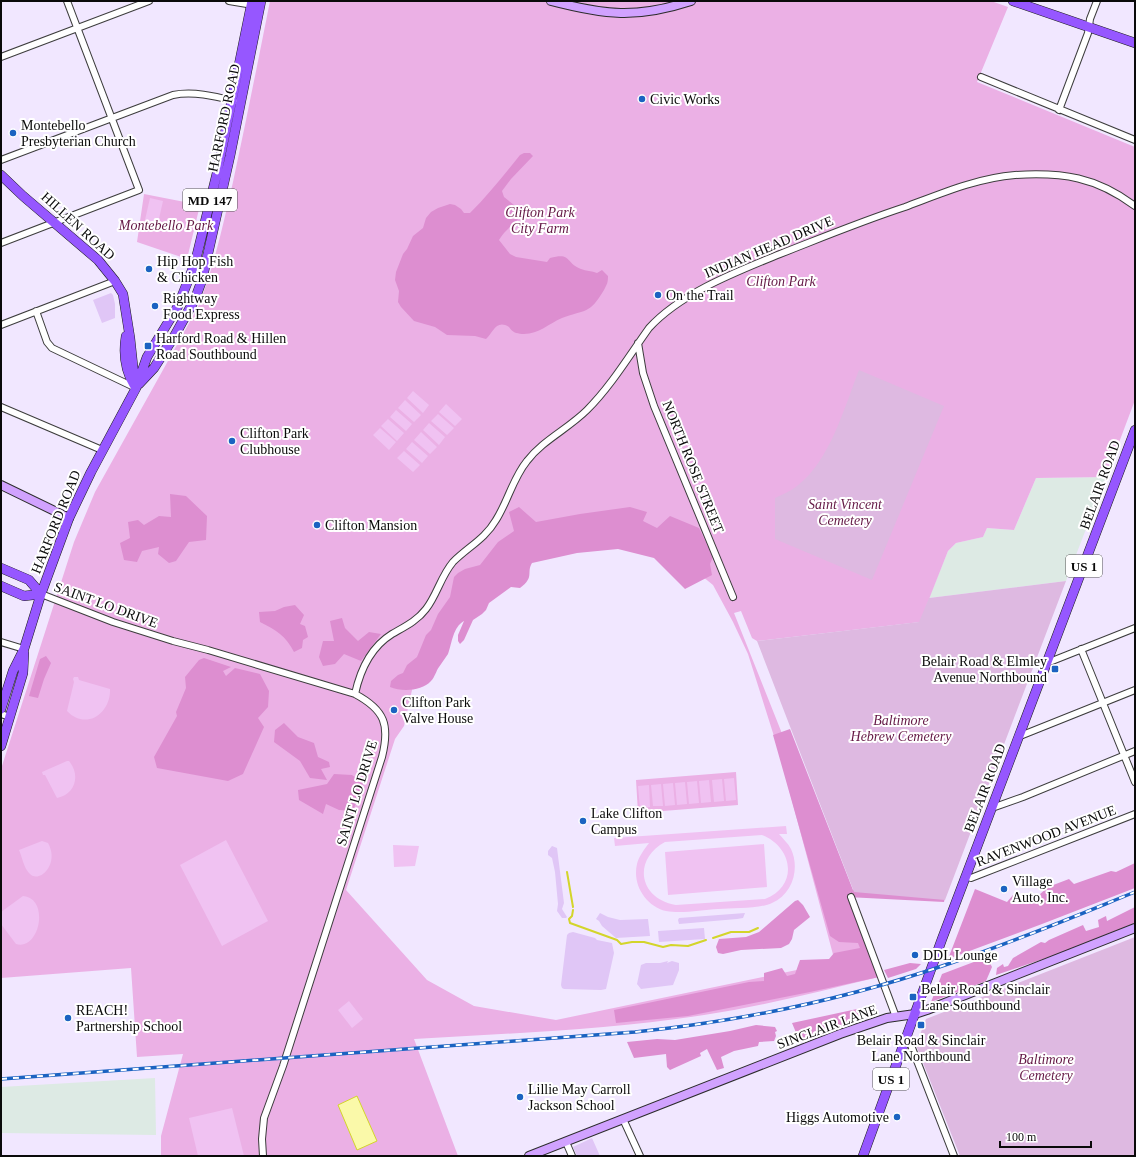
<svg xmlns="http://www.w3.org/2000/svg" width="1136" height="1157" font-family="'Times New Roman',serif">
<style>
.industrial{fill:#ddeae4}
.farmland{fill:#e0c6f6}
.green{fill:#ebb0e5;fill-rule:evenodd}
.forest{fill:#dd8ed0}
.cemetery{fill:#deb9e1}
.pitch{fill:#f0c2f2;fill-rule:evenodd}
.water{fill:#faf9a9;stroke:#d3d52b}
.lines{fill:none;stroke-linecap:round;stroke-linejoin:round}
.stream{stroke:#d3d52b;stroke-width:2}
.street-casing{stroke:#3d3d3d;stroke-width:8}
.secondary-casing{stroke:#2c2c2c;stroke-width:10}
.primary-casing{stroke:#1b1b1b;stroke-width:10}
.street{stroke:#fff;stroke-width:6}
.secondary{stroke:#d1a2ff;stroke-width:8}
.primary{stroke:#9657ff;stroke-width:9}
.rail-casing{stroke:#1b63c1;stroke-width:3.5}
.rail{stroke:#fff;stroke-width:2;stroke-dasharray:6;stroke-linecap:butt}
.poi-dot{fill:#1b63c1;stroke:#fff;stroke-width:1.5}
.labels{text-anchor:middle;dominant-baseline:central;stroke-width:4;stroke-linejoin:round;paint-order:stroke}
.shield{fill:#fff;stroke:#545454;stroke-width:1}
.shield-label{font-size:13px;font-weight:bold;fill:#0a0a0a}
.poi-label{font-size:14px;fill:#0a0a0a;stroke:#fff;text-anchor:start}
.street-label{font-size:14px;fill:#0a0a0a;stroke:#fff}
.park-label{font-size:14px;font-style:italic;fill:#641845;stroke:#fff}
</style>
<rect width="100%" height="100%" fill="#f1e7ff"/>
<path class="industrial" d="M1106,477L1066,581L929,598L948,551L956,543L983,537L987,528L1014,530L1036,478Z
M155,1078L156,1135L1,1133V1087Z"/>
<path class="farmland" d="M111,293L113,295L115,304V318L102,323L93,300Z
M552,846L557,848L564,903L562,909L567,917L566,918H562L557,911L558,904L555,872L552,858L548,855V851Z
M600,913L608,917L620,920L648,919L650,936L616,938L602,926L599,921L596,919Z
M745,913L743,918L737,919L679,924L678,920L679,918Z
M704,928L705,939L659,942L658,931Z
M573,932L595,938L597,940L612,943L614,953L606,989L601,990L564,989L562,988L561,985L567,935L569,933Z
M668,961L667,963L672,961L679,963V970L673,985L641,989L637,984L641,965L646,963H660Z
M592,1138L600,1156H577L573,1147Z"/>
<path class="green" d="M270,1H991L1008,7L977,82L1135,147V400L1106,477L1036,478L1014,530L987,528L983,537L956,543L948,551L920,622L757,641L752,638L741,611L734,613L879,977C821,991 763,1006 704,1015C609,1030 511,1033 414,1039L458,1156H161V1136L183,1054L137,1057L131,968L1,978V769L74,542L95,492L198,307C214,267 223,225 233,182C246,122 258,61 270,1ZM558,521L686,563L713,585L733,622L748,654L779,752L835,962L556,1020L474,1006L427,980L346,890L395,739L404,726L418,663Z
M144,194L200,205L187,259L137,242Z
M736,772L738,805L638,813L636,780Z"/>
<path class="forest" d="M524,153H530L533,156L511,179L502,191L504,197L514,205L519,218C513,225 504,231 499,240L510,254L516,257L547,262L550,258C572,252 565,263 581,269C586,271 592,271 597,273L602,270L608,276C608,283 607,284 604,290C589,315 586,309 562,318C548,324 538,335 522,334C516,333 513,333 509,327C496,319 493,333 486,339L475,336L447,335L435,327L414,321L401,307L398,302L399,291L395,280L396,272L403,254L407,249L413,236L423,228L426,218L431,212L438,208L450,204L455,205L461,209L464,213H470C488,195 504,175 520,155Z
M170,494L186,496L207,516L206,540L189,542L176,561L169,563L158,554L159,547L142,551L137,562L124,560L120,543L130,538L128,522L138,520L144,525L159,516L171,517Z
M519,507L536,522L580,514L630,507L647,512L643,521L657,528L670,516L699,528L713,557L710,564L712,575L685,589L654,558L618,549L577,553L532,563C526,573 535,577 520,588L511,587L489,603L486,610L482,614L473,620L464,640L460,644L458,641V635L464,621C453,627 452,643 448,654C445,658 442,663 439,667C436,671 435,677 431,681C422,691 402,692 390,687L391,681L398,675L403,673L407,665L417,657L426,635L431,630L438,614L450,597L454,577L458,573L465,569L480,565L498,542L514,531L509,512Z
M295,605L304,615L300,624L305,626L308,637L303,640L302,648L294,652C286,636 276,630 260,622L259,612L275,611L284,607Z
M342,618L345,628L358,641L369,632L381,634L361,661L344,654L335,664L323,666L319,657L323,641H334L330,621Z
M46,656L51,663L44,679L38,698L29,696L40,659Z
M204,658L231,667L223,671L226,676L235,668L260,674L269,691L268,707L258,718L264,727L243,774L228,781L157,768L154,757L177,716L176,712L186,688L185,677L199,660Z
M284,723L298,737L314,743L318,757L329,762L330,767L321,769L327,780L310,778L300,761L274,742L275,730Z
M790,729L853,890L945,897L944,902L847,897L879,977L810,992L688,1016L616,1023L614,1010L749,982L764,981V973L782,968L787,976L795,974L800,960L829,959L834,953L860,948L858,943L839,942L830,936L773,735Z
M334,774L352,775L363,783L353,811L339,810L326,804L323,814L299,800L298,790L327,784Z
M1135,863V888L1042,924L948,959L975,889L1007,902L1013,895L1032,898L1039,895L1048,887L1069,879L1074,884L1111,871L1116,872Z
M798,900L803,905L810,917L794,930L792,939L789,944L781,948L741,950L723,954L718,953L716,947L719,939L746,937L759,932L795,901Z
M1135,907V923L1055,955L996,975L997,968L1003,964L1004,967L1008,966L1013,958L1041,942L1045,943L1049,940L1083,925L1086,931L1099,927L1098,920L1106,916L1107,921Z
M987,957L992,967L986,981L931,1002L942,974Z
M910,963L921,964L916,969L888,978L884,970Z
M857,1009H873V1015L800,1042L792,1023Z
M756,1025L775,1027L777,1031L775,1032L776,1036L774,1041L759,1042L758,1046L734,1051L721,1057L724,1068L717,1070L707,1049L700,1053L701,1056L670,1070L667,1067L666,1054L634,1058L627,1042L657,1039L675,1040L730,1031Z"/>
<path class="cemetery" d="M859,370L944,406L872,580L775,539V498C783,494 791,491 797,486C830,461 844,408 859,370Z
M1066,581L945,900L854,892L757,641L919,622L929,598Z
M1135,937V1156H960L916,1045L926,1019Z"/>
<path class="pitch" d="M150,198L163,201L158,223L145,220Z
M413,391L429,405L423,413L407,398Z
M405,400L421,415L414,422L398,408Z
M446,404L462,419L455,426L439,412Z
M396,410L412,424L406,431L390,417Z
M438,414L454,428L447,435L431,421Z
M388,419L404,433L397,441L381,426Z
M429,423L445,437L439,445L423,430Z
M380,428L396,442L389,450L373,435Z
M421,432L437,447L430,454L414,440Z
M412,442L428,456L422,463L406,449Z
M404,451L420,465L413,472L397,458Z
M74,677H78L79,680L110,689C111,713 86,731 67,711L74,682L73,679Z
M67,761H69C81,775 75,795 57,798L45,775H43L42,772Z
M734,778L736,800L726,801L724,779Z
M722,779L724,801L714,802L712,780Z
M709,780L711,802L701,803L699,781Z
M697,781L699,803L689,804L687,782Z
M685,782L687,804L677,805L675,783Z
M673,783L675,805L665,806L663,784Z
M661,784L663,806H653L651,785Z
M649,785L650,807L640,808L638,786Z
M786,826L787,834H779C783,839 788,843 791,849C800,868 793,894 772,903C759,909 733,908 718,909C702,910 681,914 666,911C646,906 632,885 637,864C639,856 644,850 649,843L615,846L614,838ZM762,835C793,847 799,886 765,899L676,905C639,899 632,860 665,842Z
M226,840L268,921L222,946L180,865Z
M42,841L48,843C60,864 39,885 29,873C24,868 22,857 19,850Z
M764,844L767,887L668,895L665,852Z
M393,845L419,846L415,866L394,867Z
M23,896C50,898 40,951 16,944L1,924V912Z
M349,1001L363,1019L352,1028L338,1010Z
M232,1108L244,1156H198L189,1118Z"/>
<path class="water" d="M357,1096L377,1141L357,1150L338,1105Z"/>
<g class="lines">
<path class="stream" d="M567,872L573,907
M573,910L572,916L569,919L570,923L617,940L621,944L632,942H644L663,947L671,945L688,946L706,940
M713,938L731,932H749L758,928"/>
<g class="street-casing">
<path id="street" d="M229,1L253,5
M1,57L149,1
M981,77L1135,140
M1059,110L1088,33L1090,19L1097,1
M1,160L173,95C193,91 214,96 234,101
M1,243L139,190L67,1
M36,311L47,342L52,348L136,388
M1,325L115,281
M638,343L643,373L654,406L733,597
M1,407L102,450
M41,594L113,622L173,641L208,650L355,694C385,710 390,725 382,757L283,1066L264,1118L262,1139L263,1156
M1,642L24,649
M1081,649L1135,782
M1047,663L1135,628
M355,694C360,671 371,647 392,634C404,627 417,621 426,609C437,595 441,576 453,562C468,547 485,539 496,520C508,501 513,478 527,461C543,440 568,429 587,410C611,386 629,356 649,328C681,293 736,272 780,254C821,238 862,221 905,207C940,194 977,178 1015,175C1063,172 1096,177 1135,206
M1,714L10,717
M1020,736L1135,690
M992,808L1023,797L1135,751
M967,876L971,878L1135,814
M851,897L896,1017
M907,1035L954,1156
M623,1119L640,1156
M566,1142L572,1156"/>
</g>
<g class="secondary-casing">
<path id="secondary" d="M551,1C605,15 636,19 691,1
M1,485L69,518
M529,1156L840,1034L887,1018L915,1014L927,1010L1135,928"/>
</g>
<g class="primary-casing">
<path id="primary" d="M1013,1L1135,43
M1,175L23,196L98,260L115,281L123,294L130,338L135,385
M126,336C123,354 125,370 134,385
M139,384L154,368L175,335L195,299L202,280L230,156L261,1
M1,568L29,580L41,594
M1,586L24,596L41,594
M1,709L13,671L24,649L41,594L69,518L91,472L136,388L147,357L178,306L195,263L217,173L252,1
M1,746L23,673L24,653
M863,1156L942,939L1135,430"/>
</g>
<use href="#street" class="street"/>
<use href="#secondary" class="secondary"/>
<use href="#primary" class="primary"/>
<g class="rail-casing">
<path id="rail" d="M1,1079L635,1032C742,1021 847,999 948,964C1011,943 1073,917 1135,892"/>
</g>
<use href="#rail" class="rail"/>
</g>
<g class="poi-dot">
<circle cx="642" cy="99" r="4"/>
<circle cx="13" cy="133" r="4"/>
<circle cx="149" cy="269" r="4"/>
<circle cx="658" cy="295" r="4"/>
<circle cx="155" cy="306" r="4"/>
<rect x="144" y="342" width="8" height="8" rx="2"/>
<circle cx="232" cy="441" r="4"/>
<circle cx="317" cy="525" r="4"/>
<rect x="1051" y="665" width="8" height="8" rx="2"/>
<circle cx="394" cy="710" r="4"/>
<circle cx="583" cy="821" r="4"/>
<circle cx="1004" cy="889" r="4"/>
<circle cx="915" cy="955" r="4"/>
<rect x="909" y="993" width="8" height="8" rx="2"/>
<circle cx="68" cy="1018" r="4"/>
<rect x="917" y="1021" width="8" height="8" rx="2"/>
<circle cx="520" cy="1097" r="4"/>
<circle cx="897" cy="1117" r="4"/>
</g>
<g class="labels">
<g class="shield">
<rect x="183" y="189" width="54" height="22" rx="3"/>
<rect x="1066" y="555" width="36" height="22" rx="3"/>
<rect x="873" y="1068" width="36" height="22" rx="3"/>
</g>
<g class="shield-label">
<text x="210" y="200">MD 147</text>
<text x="1084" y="566">US 1</text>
<text x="891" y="1079">US 1</text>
</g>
<g class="poi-label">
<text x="650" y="99">Civic Works</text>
<text x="21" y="125">Montebello<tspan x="21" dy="16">Presbyterian Church</tspan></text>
<text x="157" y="261">Hip Hop Fish<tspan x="157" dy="16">&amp; Chicken</tspan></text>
<text x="666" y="295">On the Trail</text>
<text x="163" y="298">Rightway<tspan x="163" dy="16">Food Express</tspan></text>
<text x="156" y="338">Harford Road &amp; Hillen<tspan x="156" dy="16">Road Southbound</tspan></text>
<text x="240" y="433">Clifton Park<tspan x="240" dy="16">Clubhouse</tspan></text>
<text x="325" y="525">Clifton Mansion</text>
<text x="1047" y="661" text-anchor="end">Belair Road &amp; Elmley<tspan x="1047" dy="16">Avenue Northbound</tspan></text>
<text x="402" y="702">Clifton Park<tspan x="402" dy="16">Valve House</tspan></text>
<text x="591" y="813">Lake Clifton<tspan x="591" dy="16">Campus</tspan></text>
<text x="1012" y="881">Village<tspan x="1012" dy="16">Auto, Inc.</tspan></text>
<text x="923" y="955">DDL Lounge</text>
<text x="921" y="989">Belair Road &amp; Sinclair<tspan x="921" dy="16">Lane Southbound</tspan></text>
<text x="76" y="1010">REACH!<tspan x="76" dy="16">Partnership School</tspan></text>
<text x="921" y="1040" text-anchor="middle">Belair Road &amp; Sinclair<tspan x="921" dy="16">Lane Northbound</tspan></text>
<text x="528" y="1089">Lillie May Carroll<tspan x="528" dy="16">Jackson School</tspan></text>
<text x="889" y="1117" text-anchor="end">Higgs Automotive</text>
</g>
<g class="street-label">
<text transform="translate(224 118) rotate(-78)">HARFORD ROAD</text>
<text transform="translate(78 226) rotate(42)">HILLEN ROAD</text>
<text transform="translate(769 247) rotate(-23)">INDIAN HEAD DRIVE</text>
<text transform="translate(693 467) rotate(68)">NORTH ROSE STREET</text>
<text transform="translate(1100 485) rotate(-70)">BELAIR ROAD</text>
<text transform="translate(56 522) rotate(-68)">HARFORD ROAD</text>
<text transform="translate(106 605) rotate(20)">SAINT LO DRIVE</text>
<text transform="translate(985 788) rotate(-69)">BELAIR ROAD</text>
<text transform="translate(357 793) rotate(-73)">SAINT LO DRIVE</text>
<text transform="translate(1046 836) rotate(-21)">RAVENWOOD AVENUE</text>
<text transform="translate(827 1027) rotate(-20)">SINCLAIR LANE</text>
</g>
<g class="park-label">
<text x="540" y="212">Clifton Park<tspan x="540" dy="16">City Farm</tspan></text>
<text x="166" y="225">Montebello Park</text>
<text x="781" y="281">Clifton Park</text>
<text x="845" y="504">Saint Vincent<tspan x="845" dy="16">Cemetery</tspan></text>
<text x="901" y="720">Baltimore<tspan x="901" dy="16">Hebrew Cemetery</tspan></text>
<text x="1046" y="1059">Baltimore<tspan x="1046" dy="16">Cemetery</tspan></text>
</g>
</g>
<rect width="1136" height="1157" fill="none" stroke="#0a0a0a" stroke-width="4"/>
<path d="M1000 1141v6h91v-6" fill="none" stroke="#0a0a0a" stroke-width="2"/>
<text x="1006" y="1141" font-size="12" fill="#0a0a0a" stroke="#ffffff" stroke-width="3" paint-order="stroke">100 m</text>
</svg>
